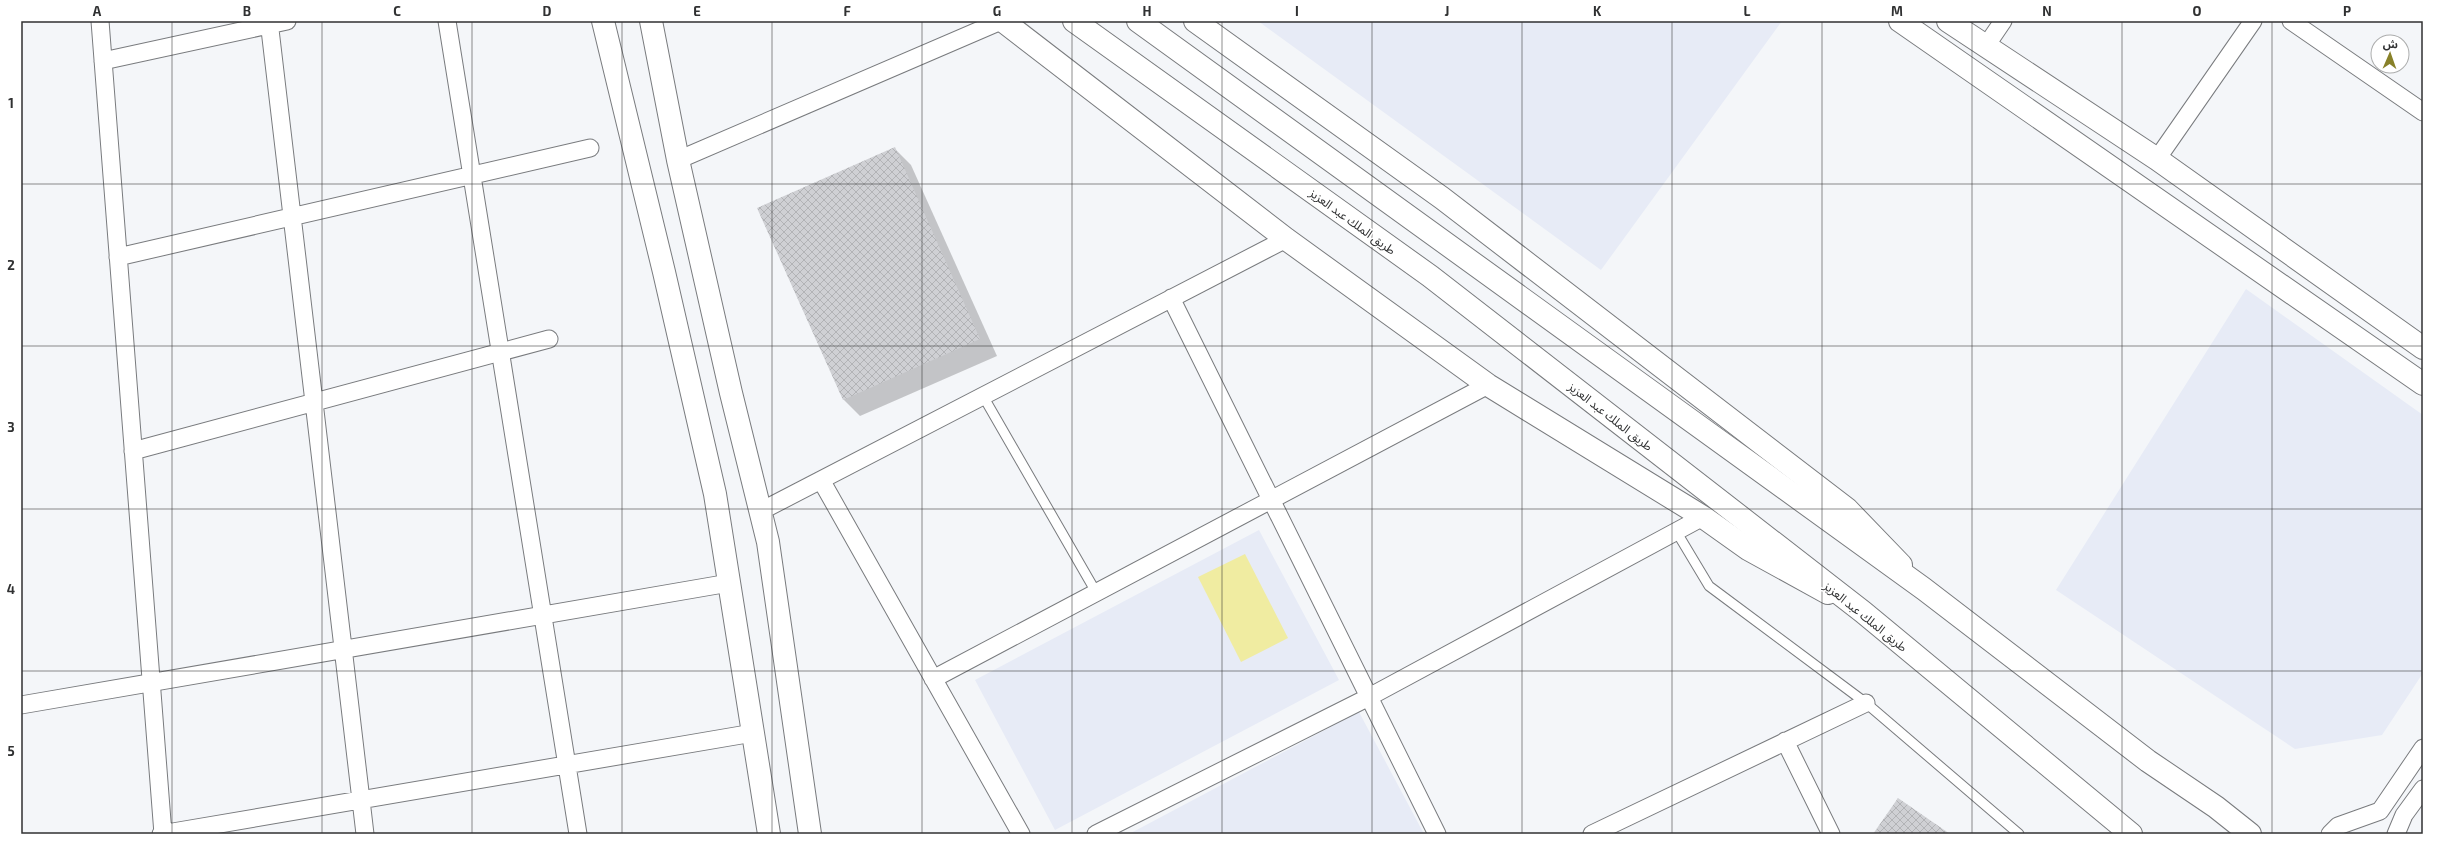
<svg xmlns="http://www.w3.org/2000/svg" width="2444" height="855" font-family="'Exo 2','Noto Sans Arabic',sans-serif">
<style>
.built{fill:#e7ebf6}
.grass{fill:#f0eca1}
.shadow{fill:#0003}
.building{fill:url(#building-cross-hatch)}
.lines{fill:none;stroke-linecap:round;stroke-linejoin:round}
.service-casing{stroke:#797b7e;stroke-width:11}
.minor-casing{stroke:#797b7e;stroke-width:19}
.tertiary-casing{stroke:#797b7e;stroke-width:24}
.primary-casing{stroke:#797b7e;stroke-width:24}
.service{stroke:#fff;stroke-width:9}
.minor{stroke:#fff;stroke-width:17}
.tertiary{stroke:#fff;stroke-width:22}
.primary{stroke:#fff;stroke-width:22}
.grid{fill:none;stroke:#303132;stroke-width:1;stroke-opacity:0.55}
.labels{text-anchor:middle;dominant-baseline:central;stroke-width:3;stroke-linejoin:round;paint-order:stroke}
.street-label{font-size:12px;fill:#303132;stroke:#fff}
.neatline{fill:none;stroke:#303132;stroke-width:1.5}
.grid-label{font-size:13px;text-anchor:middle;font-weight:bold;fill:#303132}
</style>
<defs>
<pattern id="building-cross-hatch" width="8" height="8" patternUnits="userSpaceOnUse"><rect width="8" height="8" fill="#cfd0d4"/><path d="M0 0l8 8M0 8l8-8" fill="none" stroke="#b2b3b6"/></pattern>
</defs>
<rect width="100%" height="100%" fill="#f4f6f9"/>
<path class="built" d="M1258,21H1782L1601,270Z
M2246,289L2423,415V673L2382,735L2295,749L2056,590Z
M1259,530L1339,680L1055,830L975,680Z
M1359,712L1424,834H1129Z"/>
<path class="grass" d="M1245,554L1288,638L1241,662L1198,577Z"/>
<path class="shadow" d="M894,148L911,165L997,356L860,416L843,399Z"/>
<path class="building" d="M895,147L980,339L843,400L757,208Z
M1898,798L1950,834H1873Z"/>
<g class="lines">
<g class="service-casing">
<path id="service" d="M983,396L1096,592
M1676,531L1709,586L1866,703L2019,834"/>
</g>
<g class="minor-casing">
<path id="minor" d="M100,21L163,834
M269,21L365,834
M447,21L578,834
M2291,21L2423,112
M1986,46L2003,21
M103,61L287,21
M2157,159L2253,21
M678,160L1001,21
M118,257L590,148
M1171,298L1437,834
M133,451L549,339
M821,480L1021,834
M761,511L1286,239
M933,679L1488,385
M21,705L729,583
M1785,741L1831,834
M161,834L753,733
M1096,834L1369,697L1703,517
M1592,834L1866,703
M2330,834L2338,826L2380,811L2423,748
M2396,834L2404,815L2423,789"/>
</g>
<g class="tertiary-casing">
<path id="tertiary" d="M603,21L664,272L715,494L769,834
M651,21L678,160L731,393L768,542L810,834
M1003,21L1286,239L1488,385L1703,517L1748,549L1828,593
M1195,21L1442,198L1847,509L1901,565
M1900,21L2423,384
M1948,21L2157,159L2423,348"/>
</g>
<g class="primary-casing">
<path id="primary" d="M1074,21L1430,276L1863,612L2131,834
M1138,21L1924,589L2148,761L2216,807L2250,834"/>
</g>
<use href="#service" class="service"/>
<use href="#minor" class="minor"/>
<use href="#tertiary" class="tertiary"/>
<use href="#primary" class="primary"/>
</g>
<path class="grid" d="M172,21V834M322,21V834M472,21V834M622,21V834M772,21V834M922,21V834M1072,21V834M1222,21V834M1372,21V834M1522,21V834M1672,21V834M1822,21V834M1972,21V834M2122,21V834M2272,21V834M21,184H2423M21,346H2423M21,509H2423M21,671H2423"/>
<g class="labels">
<g class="street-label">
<text transform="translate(1353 221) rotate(36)">طريق الملك عبد العزيز</text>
<text transform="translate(1611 416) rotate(38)">طريق الملك عبد العزيز</text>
<text transform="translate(1866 616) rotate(39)">طريق الملك عبد العزيز</text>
</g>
</g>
<rect width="2444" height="855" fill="none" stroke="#ffffff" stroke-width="44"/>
<g transform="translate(2390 54) rotate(2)"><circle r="19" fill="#ffffff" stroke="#acadad"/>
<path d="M0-3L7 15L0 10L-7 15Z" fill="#888129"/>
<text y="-6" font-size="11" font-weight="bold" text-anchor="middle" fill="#303132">ش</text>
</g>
<rect x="22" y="22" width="2400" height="811" class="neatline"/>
<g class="grid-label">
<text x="97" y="16">A</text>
<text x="247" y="16">B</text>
<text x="397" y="16">C</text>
<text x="547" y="16">D</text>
<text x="697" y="16">E</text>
<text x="847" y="16">F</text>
<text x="997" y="16">G</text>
<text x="1147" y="16">H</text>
<text x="1297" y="16">I</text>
<text x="1447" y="16">J</text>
<text x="1597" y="16">K</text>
<text x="1747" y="16">L</text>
<text x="1897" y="16">M</text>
<text x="2047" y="16">N</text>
<text x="2197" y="16">O</text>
<text x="2347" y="16">P</text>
<text x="11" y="108">1</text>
<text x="11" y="270">2</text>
<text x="11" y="432">3</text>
<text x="11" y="594">4</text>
<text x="11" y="756">5</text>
</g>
</svg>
